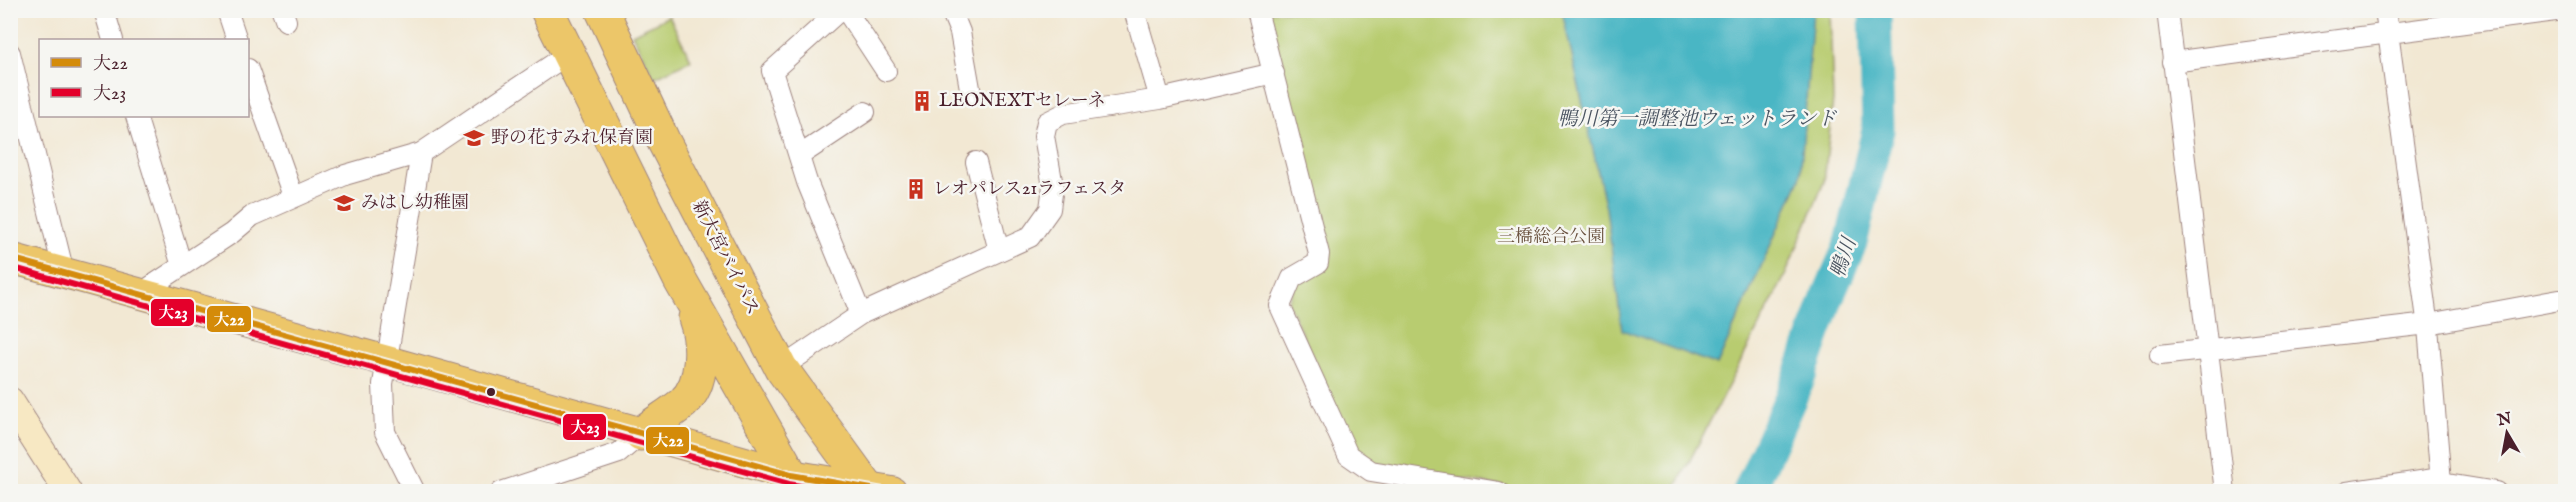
<svg xmlns="http://www.w3.org/2000/svg" width="2576" height="502" font-family="'IM FELL English','Noto Serif JP',serif">
<style>
.green{fill:#b8cc70;stroke:#81764e;stroke-width:1.5}
.water{fill:#49b6c4;stroke:#4a6a78;stroke-width:1.5}
.lines{fill:none;stroke-linecap:round;stroke-linejoin:round}
.river{stroke:#49b6c4;stroke-width:33}
.street-casing{stroke:#9e847f;stroke-width:22}
.secondary-casing{stroke:#9e847f;stroke-width:29}
.primary-casing{stroke:#9e847f;stroke-width:32}
.highway-casing{stroke:#9e847f;stroke-width:35}
.street{stroke:#fff;stroke-width:20}
.secondary{stroke:#f7e8c3;stroke-width:27}
.primary{stroke:#ecc669;stroke-width:30}
.highway{stroke:#ecc669;stroke-width:33}
.bus-1-casing{stroke:#f6f6f2;stroke-width:10}
.bus-2-casing{stroke:#f6f6f2;stroke-width:10}
.bus-1{stroke:#d48b09;stroke-width:6}
.bus-2{stroke:#e4002b;stroke-width:6}
.bus-dot{fill:#4a1f2b;stroke:#f6f6f2;stroke-width:2}
.labels{text-anchor:middle;dominant-baseline:central;stroke-width:5;stroke-linejoin:round;paint-order:stroke}
.poi-label{font-size:18px;fill:#4a1f2b;stroke:#f6f6f2;text-anchor:start}
.park-label{font-size:18px;fill:#6b5340;stroke:#f6f6f2}
.street-label{font-size:18px;fill:#4a1f2b;stroke:#f6f6f2}
.water-label{font-size:20px;font-style:italic;fill:#4a5461;stroke:#f6f6f2}
.line-badge{stroke:#f6f6f2;stroke-width:2}
.badge-label{font-size:16px;text-anchor:middle;font-weight:bold;fill:#fff}
</style>
<rect width="100%" height="100%" fill="#f6f6f2"/>
<filter id="ink" filterUnits="userSpaceOnUse"><feTurbulence type="fractalNoise" baseFrequency=".0167" numOctaves="2"/><feDisplacementMap in="SourceGraphic" scale="12" xChannelSelector="R" yChannelSelector="G"/><feConvolveMatrix kernelMatrix="1 2 1 2 8 2 1 2 1" color-interpolation-filters="sRGB"/></filter>
<filter id="wash" filterUnits="userSpaceOnUse"><feTurbulence type="fractalNoise" baseFrequency=".008" numOctaves="4" result="noise"/><feDisplacementMap in="SourceGraphic" scale="24" xChannelSelector="R" yChannelSelector="G"/><feGaussianBlur stdDeviation="1.35" result="paint"/><feColorMatrix in="noise" values="0 0 0 0 0 0 0 0 0 0 0 0 0 0 0 0 0 1.4 0 .05"/><feComposite in="paint" operator="in"/></filter>
<g filter="url(#wash)">
<rect width="100%" height="100%" fill="#f2e8d3"/>
<path class="green" d="M1266,11H1830L1833,100L1824,182L1785,276L1674,491H1512L1510,488L1375,464L1352,444L1288,303L1295,282L1318,271Z
M669,16L691,60L654,78L632,34Z"/>
<path class="water" d="M1562,11H1813L1800,179L1717,365L1622,330L1606,208Z"/>
<g class="lines">
<path class="river" d="M1749,492L1798,381L1826,301L1851,243L1878,130L1875,10"/>
</g>
</g>
<g filter="url(#ink)">
<g class="lines">
<g class="street-casing">
<path id="street" d="M104,10L113,40
M227,10L237,40
M282,10L286,21
M840,10L772,71L807,182L861,314
M846,10L886,71
M951,10L960,32L971,94
M1134,10L1160,99
M1257,10L1319,254L1318,263L1292,278L1280,306L1348,455L1371,471L1499,492
M2167,10L2225,492
M2385,10L2428,327L2441,483L2444,492
M10,53L64,273
M2172,62L2563,10
M248,69L293,196
M136,116L182,266
M799,156L865,112
M976,162L999,251
M141,293L232,233L252,216L345,175L421,153L568,54
M2160,355L2428,324L2559,300L2566,301
M781,368L861,314L1030,237L1050,209L1053,186L1044,136L1047,122L1063,114L1160,99L1274,73
M2441,483L2497,492
M415,492L385,432L383,384L421,153
M501,492L619,453L641,434
M2347,492L2441,478"/>
</g>
<g class="secondary-casing">
<path id="secondary" d="M10,401L68,492"/>
</g>
<g class="primary-casing">
<path id="primary" d="M10,258L387,361L791,475L892,492"/>
</g>
<g class="highway-casing">
<path id="highway" d="M547,10L680,280L801,492
M602,10L663,140L781,368L871,492
M641,434C654,423 670,414 683,403C704,384 704,343 695,318"/>
</g>
<use href="#street" class="street"/>
<use href="#secondary" class="secondary"/>
<use href="#primary" class="primary"/>
<use href="#highway" class="highway"/>
<g class="bus-1-casing">
<path id="bus-1" d="M10,258L791,475L889,492"/>
</g>
<g class="bus-2-casing">
<path id="bus-2" d="M10,267L789,484L835,492"/>
</g>
<use href="#bus-1" class="bus-1"/>
<use href="#bus-2" class="bus-2"/>
</g>
</g>
<defs>
<g id="building-bare" transform="scale(1.62)"><path d="M-4-6H4V6H1V3H-1V6H-4ZM-2.5-4.3h1.7v1.8h-1.7ZM.8-4.3h1.7v1.8H.8ZM-2.5-1h1.7V.8h-1.7ZM.8-1h1.7V.8H.8Z" fill="#c8321e" stroke="#f6f6f2" stroke-width="2.5" paint-order="stroke"/></g>
<g id="school-bare" transform="scale(1.62)"><path d="M0-5L7-2L0 1L-7-2ZM-4 1L0 2.5L4 1V4Q0 6-4 4Z" fill="#c8321e" stroke="#f6f6f2" stroke-width="2.5" paint-order="stroke"/></g>
</defs>
<g fill-rule="evenodd">
<use href="#building-bare" x="922" y="101"/>
<use href="#school-bare" x="474" y="138"/>
<use href="#building-bare" x="916" y="189"/>
<use href="#school-bare" x="344" y="203"/>
</g>
<circle class="bus-dot" cx="491" cy="392" r="5"/>
<g class="labels">
<g class="poi-label">
<text x="939" y="101">LEONEXTセレーネ</text>
<text x="491" y="138">野の花すみれ保育園</text>
<text x="933" y="189">レオパレス21ラフェスタ</text>
<text x="361" y="203">みはし幼稚園</text>
</g>
<g class="park-label">
<text x="1551" y="237">三橋総合公園</text>
</g>
<g class="street-label">
<text transform="translate(725 258) rotate(63)">新大宮バイパス</text>
</g>
<g class="water-label">
<text x="1697" y="119">鴨川第一調整池ウェットランド</text>
<text transform="translate(1844 258) rotate(-71)">鴨川</text>
</g>
</g>
<g class="line-badge">
<rect x="150" y="298" width="45" height="29" rx="6" fill="#e4002b"/>
<rect x="206" y="305" width="46" height="28" rx="6" fill="#d48b09"/>
<rect x="562" y="413" width="45" height="28" rx="6" fill="#e4002b"/>
<rect x="645" y="426" width="45" height="29" rx="6" fill="#d48b09"/>
</g>
<g class="badge-label">
<text x="173" y="318">大23</text>
<text x="229" y="325">大22</text>
<text x="585" y="433">大23</text>
<text x="668" y="446">大22</text>
</g>
<rect width="2576" height="502" fill="none" stroke="#f6f6f2" stroke-width="36"/>
<rect x="39" y="39" width="210" height="78" fill="#f6f6f2" stroke="#b1a0a2" stroke-width="1.5"/>
<rect x="51" y="58" width="30" height="9" fill="#d48b09" stroke="#b1a0a2" stroke-width="1.5"/>
<text x="93" y="69" font-size="18" fill="#4a1f2b">大22</text>
<rect x="51" y="88" width="30" height="9" fill="#e4002b" stroke="#b1a0a2" stroke-width="1.5"/>
<text x="93" y="99" font-size="18" fill="#4a1f2b">大23</text>
<g transform="translate(2507 433) rotate(350)" stroke="#f6f6f2" stroke-width="4.5" paint-order="stroke">
<path d="M0-4.5L10 22L0 15L-10 22Z" fill="#4a1f2b"/>
<text y="-9" font-size="16" font-weight="bold" text-anchor="middle" fill="#4a1f2b">N</text>
</g>
</svg>
